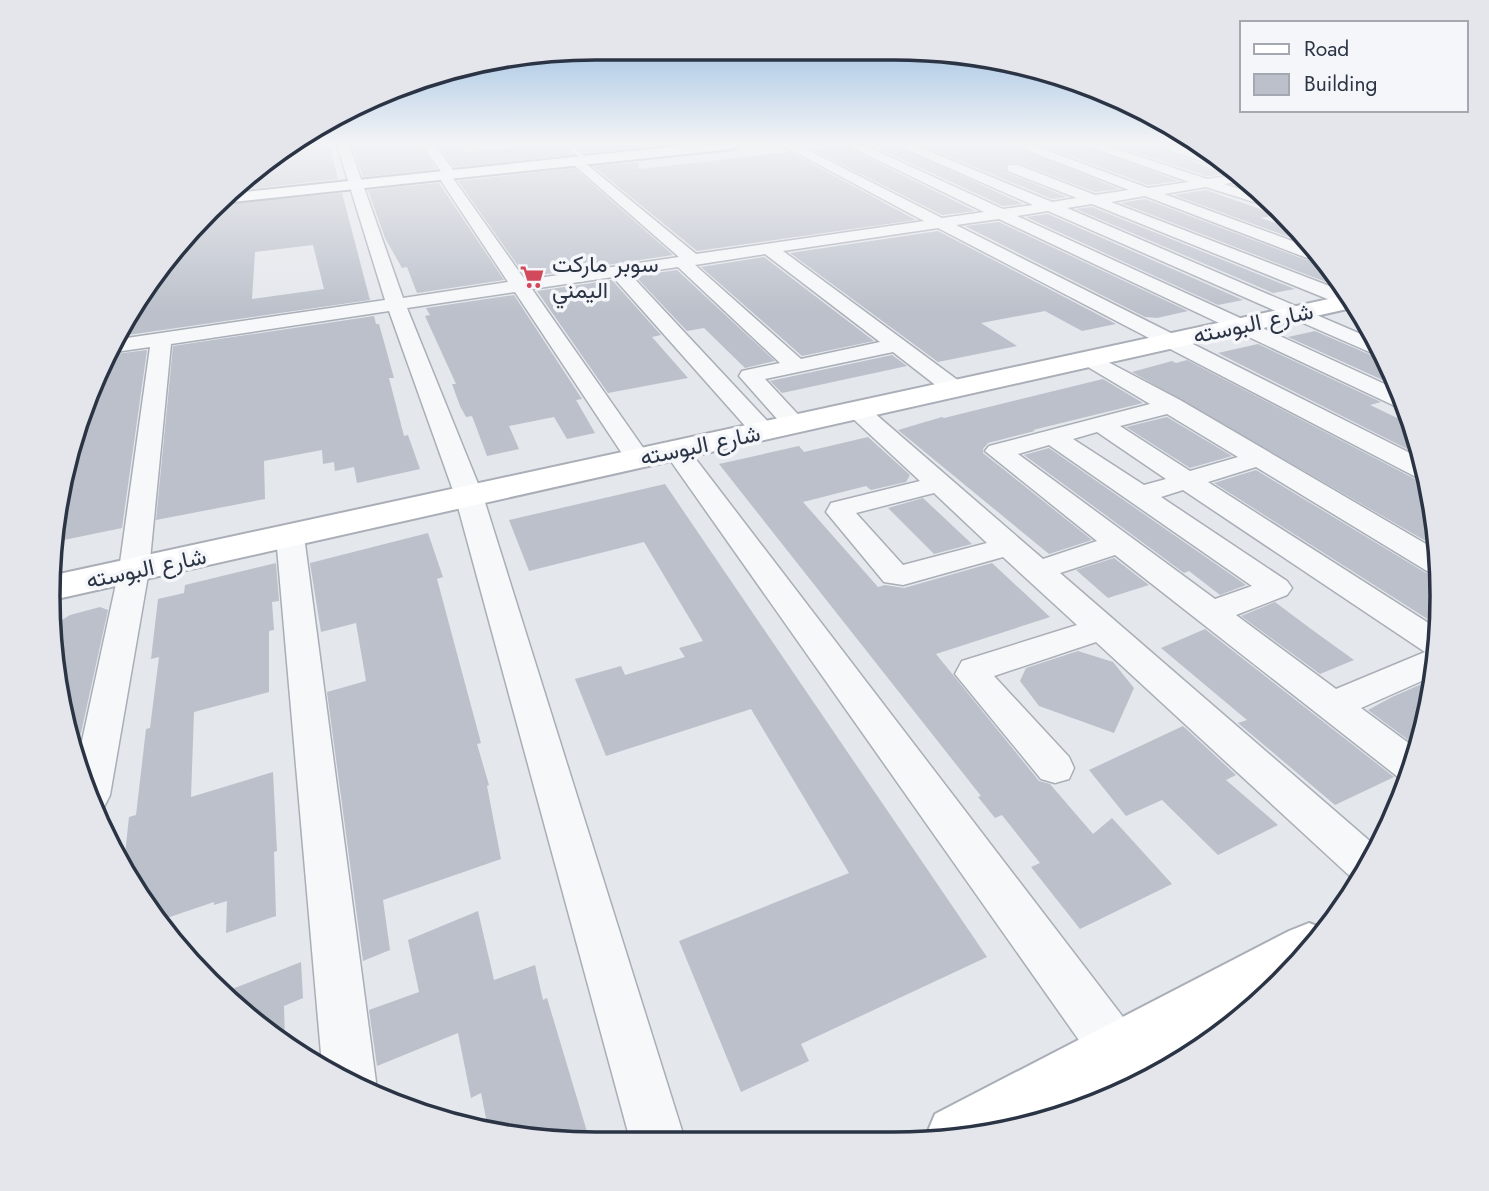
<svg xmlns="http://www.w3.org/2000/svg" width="1489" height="1191" font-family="Jost,Vazirmatn,sans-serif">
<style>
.building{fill:#bbc0ca;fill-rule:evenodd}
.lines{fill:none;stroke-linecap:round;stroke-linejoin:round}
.lane-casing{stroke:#a9aeb7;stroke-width:3}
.street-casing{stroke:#a9aeb7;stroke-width:3}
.secondary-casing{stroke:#a9aeb7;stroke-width:4}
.highway-casing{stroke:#8b94a3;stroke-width:4}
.lane{fill:#f7f8fa;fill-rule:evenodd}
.street{fill:#f7f8fa;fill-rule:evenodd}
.secondary{fill:#fff;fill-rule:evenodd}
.highway{fill:#fff;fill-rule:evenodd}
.labels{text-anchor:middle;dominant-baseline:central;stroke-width:7;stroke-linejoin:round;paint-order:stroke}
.far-poi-label{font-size:23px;fill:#2b3445;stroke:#f4f6f9;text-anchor:start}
.far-street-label{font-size:23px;fill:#2b3445;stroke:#f4f6f9}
.rim{fill:none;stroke:#2b3445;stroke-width:3.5}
</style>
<rect width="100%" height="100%" fill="#e4e7ec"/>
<path class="building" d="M289,145H329L338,179L230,191L255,172L267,170V162Z
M352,145H421L436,169L363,177Z
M438,145H462L466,152L563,145L572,155L454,167Z
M577,145H638V148L585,153Z
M871,145H895L1023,204L1003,206Z
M922,145H1012L1119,189L1095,192L1019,163H1006L1007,173L1067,197L1052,199Z
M1040,145H1083L1178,181L1148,185Z
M1113,145H1152L1225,174L1207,176Z
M845,146L846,147L975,211L942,215L813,150Z
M790,152L916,220L697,251L593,166L639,162V169Z
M574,168L673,255L526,277L458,181Z
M439,183L504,280L417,293L407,267L402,268L385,238L368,190Z
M1206,190L1277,215L1260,218L1292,228L1303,242L1174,195Z
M342,193L370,300L114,337L121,321L160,270H165L167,262L211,205ZM313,245L324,289L252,299L255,252Z
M1145,199L1306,260H1318L1335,280L1326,282L1121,203Z
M1092,207L1295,289L1273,293L1076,209Z
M1048,214L1243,300L1218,305L1026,217Z
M999,222L1188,311L1157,318L1145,317L965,226Z
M938,231L1116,324L1082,331L1045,311L981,323L1017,346L938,362L790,253Z
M764,257L874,341L802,356L701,267Z
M677,270L775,361L745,368L704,328L687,331L635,276Z
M612,280L661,335L652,337L688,378L608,393L537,291Z
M514,295L582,399L576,400L595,433L567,439L554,417L509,426L519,449L487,456L472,416L466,417L460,406L452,384H456L425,316L430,315L426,308Z
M374,316L376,324H379L394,378H389L404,436L408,435L420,469L357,483L354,467L335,471L334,462L323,464L322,450L264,461L265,499L156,520L173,346Z
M1315,331L1373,356L1385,358L1398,387L1288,337Z
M1258,344L1381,402L1370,405L1414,426L1421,456L1218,353Z
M147,350L122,528L54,542L66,454L107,355Z
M892,355L907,366L782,393L770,381Z
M1187,360L1415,479L1427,480L1437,524L1438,548L1132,372L1172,361L1176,363Z
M1103,379L1143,403L1033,430L1035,431L988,443L983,449V453L1092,540L1049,554L898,430L942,417L944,418Z
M1167,417L1232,456L1190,468L1126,427Z
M868,437L910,475L906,482L871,490L866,486L803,502L878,587L885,585L904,588L992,563L1050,617L936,654L1039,781L1050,784L1093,834L1112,818L1172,884L1080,929L1031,867L1040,863L1002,815L995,818L978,797L981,796L719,464L799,446L804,452Z
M1049,448L1246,585L1220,595L1189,571L1184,573L1024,455Z
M1256,470L1426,573L1439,575L1440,627L1214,483Z
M665,484L987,957L801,1044L809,1061L741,1092L679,941L849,873L751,709L606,756L575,679L621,666L625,675L685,657L679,648L703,641L644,542L529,571L509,520Z
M923,498L972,544L934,554L888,508Z
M428,533L443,577L437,579L481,743L477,744L489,785L487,786L501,859L383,900L390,950L363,961L327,692L366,681L356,623L321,632L310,563Z
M1114,558L1149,585L1108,598L1076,570Z
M276,563L279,601L272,602L274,630L269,631V692L194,712L191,797L273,772L277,851L274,852L276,916L226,933L227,901L214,905V902L158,921L123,873L129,817L136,815L146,729L150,728L159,657L151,659L158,599L184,593L185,585Z
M1275,602L1311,629L1354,660L1320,674L1241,616Z
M100,607L108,610L75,760L66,737L52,629L61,627L62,620L70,615Z
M1205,629L1394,777L1335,805L1238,723L1247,720L1161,648Z
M1078,651L1113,662L1134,688L1114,733L1039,706L1020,681L1026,668Z
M1433,679L1419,748L1368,710L1392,697Z
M1183,726L1236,775L1226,780L1278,825L1218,855L1162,800L1126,816L1089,770Z
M478,911L494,980L535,965L543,1000L547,998L588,1135L489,1133L481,1093L471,1098L458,1033L377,1066L369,1010L419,992L408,940Z
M301,962L303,998L284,1006L285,1044L262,1031L222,993Z"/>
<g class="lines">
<g class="lane-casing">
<path id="lane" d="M566,145H573L585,157L580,158Z"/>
</g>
<g class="street-casing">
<path id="street" d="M337,145H349L403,298L508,282L438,176L442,173L423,145H435L454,171L450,174L525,280L679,257L574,165L573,162L579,158L696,254L924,221L782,145H798L942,218L984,212L847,145H864L1003,209L1033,205L897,145H914L1052,202L1077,198L1008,171V165H1018L1095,195L1129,190L1014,145H1032L1148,188L1189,182L1085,145H1104L1207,179L1242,174L1251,180L1224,184L1267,198L1276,209L1206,187L1164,194L1306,246L1316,258H1307L1145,196L1111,202L1345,292L1356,307L1345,306L1092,204L1067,208L1377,341L1384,356L1374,354L1048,211L1017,216L1400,391L1408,408L1397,407L999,219L956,225L1422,459L1426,478L1416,477L938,228L783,251L963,384L966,389L963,394H947L893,352L765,379L807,424L804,429L795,431L786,429L739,376L742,371L780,363L678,267L630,274L772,426L775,431L772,436L763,438L754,436L613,277L532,289L651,459L647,464L638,467L629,464L515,292L407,308L483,496L684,1137L629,1136L455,496L389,311L171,344L149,570L110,795L104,807L96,809L77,764L119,570L150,347L108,353L113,340L385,300ZM765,254L880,342L801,359L695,265Z
M1155,145C1183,145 1213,153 1236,170H1227Z
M1091,353L1180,400L1438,551V573L1427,571L1256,467L1208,482L1441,631L1433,676L1361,708L1418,750L1407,780L1398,777L1115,555L1060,573L1379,849L1358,881L1353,879L1096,642L994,676L1069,757L1074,768L1069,779L1055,783L1041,779L955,674L962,661L1077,625L1003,557L903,585L884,582L826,512L831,503L920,481L849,415L845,410L849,405H865L1043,559L1097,541L985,451L989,446L1150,404L1083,364L1080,359L1083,354ZM1167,414L1238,457L1190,471L1120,426ZM1097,432L1166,479L1144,485L1073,439ZM1049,445L1252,586L1215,599L1018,454ZM1183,490L1425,652L1336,689L1236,615L1287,595L1292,588L1287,581L1161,497ZM934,493L987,543L903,565L856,513Z
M676,442L685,445L1136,1034L1144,1052L1136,1070L1118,1078L1100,1070L663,450L667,445Z
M290,527L300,530L304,536L376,1082L371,1094L322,1065L276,536L280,530Z"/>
</g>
<g class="secondary-casing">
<path id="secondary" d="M1347,295L1356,307L48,601L50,576Z
M1309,923L1328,930L1255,1008L1238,1020L1088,1104L1036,1125L927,1142L925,1138L935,1114L1289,931Z"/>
</g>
<g class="highway-casing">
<path id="highway" d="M688,145H740L733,149L213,204L226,194Z"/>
</g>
<use href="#lane" class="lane"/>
<use href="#street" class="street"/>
<use href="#secondary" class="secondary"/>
<use href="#highway" class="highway"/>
</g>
<linearGradient id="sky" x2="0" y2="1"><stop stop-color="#8bb4dd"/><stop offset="0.46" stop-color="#f3f4f6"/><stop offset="1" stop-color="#f3f4f6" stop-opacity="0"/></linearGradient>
<rect width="1489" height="312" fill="url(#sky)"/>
<defs>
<g id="supermarket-bare" transform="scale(1.89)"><path d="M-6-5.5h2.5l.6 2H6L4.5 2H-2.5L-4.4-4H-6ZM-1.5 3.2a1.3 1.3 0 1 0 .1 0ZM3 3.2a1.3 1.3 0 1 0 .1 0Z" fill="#d1495b" stroke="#f4f6f9" stroke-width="2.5" paint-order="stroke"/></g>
</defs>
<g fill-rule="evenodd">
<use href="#supermarket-bare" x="532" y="277"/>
</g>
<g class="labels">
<g class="far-poi-label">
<text x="552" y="264">سوبر ماركت<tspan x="552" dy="26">اليمني</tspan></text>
</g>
<g class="far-street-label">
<text transform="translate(1253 323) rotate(-12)">شارع البوسته</text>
<text transform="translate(700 445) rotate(-12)">شارع البوسته</text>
<text transform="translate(146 568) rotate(-12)">شارع البوسته</text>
</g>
</g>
<path d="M0 0H1489V1191H0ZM596 60H894A536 536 0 0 1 1430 596V596A536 536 0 0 1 894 1132H596A536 536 0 0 1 60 596V596A536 536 0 0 1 596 60Z" fill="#e4e6eb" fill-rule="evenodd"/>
<path class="rim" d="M596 60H894A536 536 0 0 1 1430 596V596A536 536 0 0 1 894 1132H596A536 536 0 0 1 60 596V596A536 536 0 0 1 596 60Z"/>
<rect x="1240" y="21" width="228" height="91" fill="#f4f6f9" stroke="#a4a8b1" stroke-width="2"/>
<rect x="1254" y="44" width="35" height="10" fill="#ffffff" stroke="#a4a8b1" stroke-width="2"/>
<text x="1304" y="56" font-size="21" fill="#2b3445">Road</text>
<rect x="1254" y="74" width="35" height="21" fill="#bbc0ca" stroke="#a4a8b1" stroke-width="2"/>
<text x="1304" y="91" font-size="21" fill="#2b3445">Building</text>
</svg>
